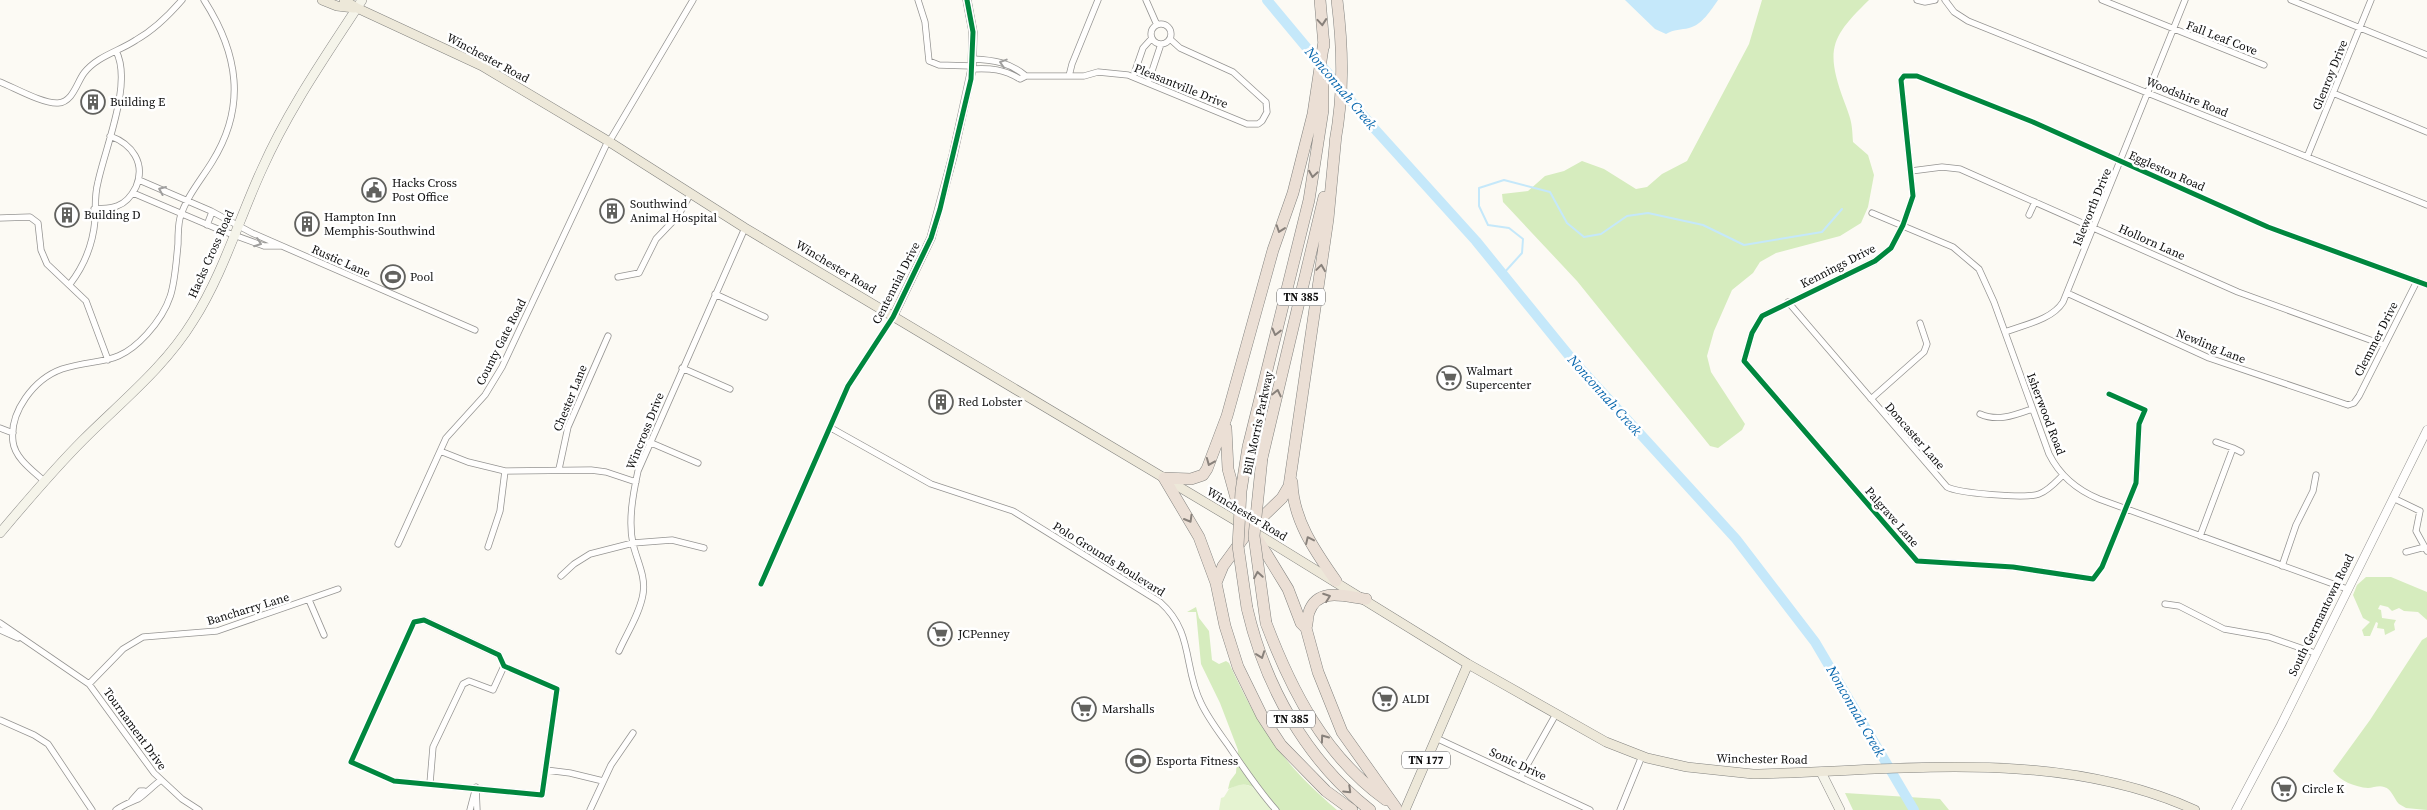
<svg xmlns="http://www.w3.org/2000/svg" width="2427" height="810" font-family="'Source Serif 4',serif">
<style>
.green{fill:#e5f3d1}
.forest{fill:#d6ecbe}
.water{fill:#c5e8fa}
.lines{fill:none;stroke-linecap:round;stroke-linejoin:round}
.stream{stroke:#c5e8fa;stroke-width:2}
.river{stroke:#c5e8fa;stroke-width:10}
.minor-casing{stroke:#959492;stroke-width:7}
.tertiary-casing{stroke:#959492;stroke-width:9}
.secondary-casing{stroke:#8c8b88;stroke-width:10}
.primary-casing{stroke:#82827f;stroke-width:10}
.motorway-casing{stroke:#82827f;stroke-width:12}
.minor{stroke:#fffefd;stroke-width:5.5}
.tertiary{stroke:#fffefd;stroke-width:8}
.secondary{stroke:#f5f4ea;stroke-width:9}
.primary{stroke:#ede8d9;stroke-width:9}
.motorway{stroke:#ebdfd5;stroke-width:11}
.motorway-bridge-casing{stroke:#82827f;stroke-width:12;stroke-linecap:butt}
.motorway-bridge{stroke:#ebdfd5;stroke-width:11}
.cycleway-casing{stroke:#fff;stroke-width:8}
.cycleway{stroke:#00873e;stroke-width:5}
.oneway{stroke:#88817b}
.oneway2{stroke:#9f9e9d}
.labels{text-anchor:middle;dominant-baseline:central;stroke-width:5;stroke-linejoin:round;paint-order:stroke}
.shield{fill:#fff;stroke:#565656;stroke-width:1}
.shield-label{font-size:11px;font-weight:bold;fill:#0e0e0e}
.street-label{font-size:12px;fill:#0e0e0e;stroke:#fff}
.poi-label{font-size:12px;fill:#0e0e0e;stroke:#fff;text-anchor:start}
.water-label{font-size:14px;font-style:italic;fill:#0a68ae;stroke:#fff}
</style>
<rect width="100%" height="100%" fill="#fcfaf4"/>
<path class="green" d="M1239,784C1256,784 1264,798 1273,810H1219L1221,798L1224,797L1229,789Z"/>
<path class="forest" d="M1762,0H1869C1831,37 1825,49 1844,101C1851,120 1852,121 1853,142L1868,155L1874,175L1868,207L1861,223L1840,236L1776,253L1760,262L1753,273L1732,290L1714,331L1707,356L1711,372L1745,424L1742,430L1718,448L1710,446L1577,281L1503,202L1502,194L1528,191L1545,176L1564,171L1582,161L1604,169L1636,189L1647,187L1662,174L1687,161L1749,44Z
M2366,577H2391L2427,592V620L2418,612L2404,611L2399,608L2392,611L2388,607L2380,605L2378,609L2381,610L2382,618L2396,620L2394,624L2395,630L2385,635L2384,629L2377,628L2378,623L2376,622L2370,636H2364L2362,630L2370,622L2363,618L2353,595L2357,585Z
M1196,607L1199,618L1209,631L1212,660L1219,664L1226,661L1229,663C1259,728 1282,763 1337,810H1273C1265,800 1255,781 1239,785C1235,786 1232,788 1228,789L1230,781L1236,773L1238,750L1220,703L1201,664L1196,612H1187Z
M2427,637V810L2406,808L2399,804C2394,799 2392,789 2384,787C2379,785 2373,788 2368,788C2355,787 2340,781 2333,771L2370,720L2422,640Z
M1845,793L1940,799L1949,810H1853Z"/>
<path class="water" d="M1625,0H1718C1711,10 1702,25 1689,28C1681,30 1674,29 1666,34L1655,29Z"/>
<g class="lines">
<path class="stream" d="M1503,274L1522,253L1523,239L1509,228L1488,225L1479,206V188L1504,180L1550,192L1567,223L1584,237L1601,234L1627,216L1648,213L1703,225L1744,245L1822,232L1842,209"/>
<path class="river" d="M1267,0L1372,126L1476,241L1571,358L1736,539L1815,642L1914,810"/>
<g class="minor-casing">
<path id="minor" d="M918,0L925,22L929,61L939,65L972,66
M1146,0L1157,25
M1917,0L1925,2L1935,0
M1945,0L1954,12L1968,21L2427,205
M2102,0L2264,65
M2291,0L2427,55
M1151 34a10 10 0 1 1 20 0a10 10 0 1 1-20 0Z
M972,69C991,68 1003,69 1020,79L1026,76C1009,62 994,60 972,59
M1026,76H1084L1098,72L1128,75L1247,124H1258L1262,121L1267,112L1266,102L1233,72L1180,48L1170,39
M1069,76L1072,64L1098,0
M1133,77L1143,48L1152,38
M0,82C15,88 43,104 58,103C73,102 77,82 84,73C97,56 120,51 136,40C154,30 169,15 182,0
M1148,83L1161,44
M2333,93L2427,132
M609,142L693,0
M2307,157L2371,0
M1911,171L1942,167L1960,169L2238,292L2384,345
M139,180L211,211L252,233L475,330
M133,193L220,230L264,246H280
M94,209C102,208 110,209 117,206C126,203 132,195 136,187C146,163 132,144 110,136
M1872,213L1953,247L1979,269L1994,302L2049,454C2060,476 2077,490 2099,499L2347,589
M2029,215L2035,202
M0,218L30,217L38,223L41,250L47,264L86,301L108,360
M207,225L212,212
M618,277L639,273L656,239L678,216L691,193
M70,284C84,266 93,243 95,220C96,207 94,197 98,182C105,148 133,83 116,51
M2067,293L2209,358L2348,405L2354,403L2359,396L2417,281
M715,294L765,317
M1788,302L1947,487C1958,493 2026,499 2039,494C2048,491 2056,482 2063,475
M2005,332C2023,325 2052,320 2063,302L2185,0
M682,368L730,389
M2109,394L2145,410L2139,424L2136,483L2102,567L2093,579L2013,567L1917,561L1744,361L1752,333L1762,316L1875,261L1891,248L1903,225L1913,196L1901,80L1904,76H1917L2033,122L2268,227L2427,285
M1871,399L1924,352L1927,344L1920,323
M1980,414C1998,422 2015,415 2032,409
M0,428L13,433
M831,428L931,484L1013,511L1160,602C1194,632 1183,667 1201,703C1208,718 1218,731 1228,745C1243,767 1258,790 1276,810
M649,442L698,463
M2233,448L2241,452
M440,451L468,462L505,471L591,470L606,472L636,482
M559,469L568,427L608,336
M43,480C32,470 15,458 13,442C9,412 34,379 62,369C99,357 116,368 147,334C175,303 174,283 178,244C178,235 178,226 180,218C186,197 201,180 212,162C247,106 238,53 204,0
M2393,498L2420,511
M2420,511L2416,531L2427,551
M2200,536L2233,448L2216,442
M398,544L446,438L485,395L502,367L608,141
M488,547L500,511L505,471
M2406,552L2425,547
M2282,566L2296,525L2313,491L2316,475
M561,576L574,564L590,554L633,543L672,540L704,548
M761,584L848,386L893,317
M309,600L324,635
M2165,604L2179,606L2224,629L2269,637L2315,653
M424,620L499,655L504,666L557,689L542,795L394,781L351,762L414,622Z
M0,623L89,684L154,773L182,799L199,810
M0,630L18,638
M619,651C627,633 640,613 643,594C646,576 637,561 633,544C628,521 633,494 638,471L745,228
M89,684L123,649L143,637L217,631L338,589
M0,720L34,735L48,744L92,810
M1436,738L1590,810
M546,770L570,773L603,781
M1521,776L1556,714
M430,783L433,747L463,684L469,681L493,690L504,666
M132,800L140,791H144
M116,810C123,805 131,802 138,799C142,797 154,785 161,780
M470,810L476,787L477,810
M590,810L611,765L633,733
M1620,810L1642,756"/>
</g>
<g class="tertiary-casing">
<path id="tertiary" d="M893,317L931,238L953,156L972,69L973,32L967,0
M2236,810L2281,725L2427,430"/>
</g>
<g class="secondary-casing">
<path id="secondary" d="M0,533C27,501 53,470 83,440C121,402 165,367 193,321C223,274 239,219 262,169C289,108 326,56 362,0
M1821,772L1840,810"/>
</g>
<g class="primary-casing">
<path id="primary" d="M322,0L337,6L354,8
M344,0L357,8L482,66L608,141L745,228L1243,525
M1254,532L1468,664L1606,742L1647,758L1687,767L1753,774C1902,771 2055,747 2195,810
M1405,810L1468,664"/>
</g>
<g class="motorway-casing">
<path id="motorway" d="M1320,0L1324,46
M1336,135L1328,219L1289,486L1282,498L1250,529L1223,566L1216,583L1225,626L1238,667L1262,716L1281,745L1326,791L1352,810
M1335,142C1344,93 1343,49 1337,0
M1226,428L1228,469L1239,509L1288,589L1301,623L1306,628L1318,672L1342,732L1396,808
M1248,447L1309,200L1323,110V85
M1262,458L1324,197
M1164,478L1191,479L1203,475L1207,469L1227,416L1273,250L1293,193L1313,114L1324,41
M1164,478L1199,537L1216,583
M1292,482C1293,520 1315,551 1336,581
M1247,608C1265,686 1306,760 1370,810
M1266,623C1292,692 1325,756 1386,800
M1306,628C1308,623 1307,617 1309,612C1318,586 1347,597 1366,599"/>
</g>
<use href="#minor" class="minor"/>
<use href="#tertiary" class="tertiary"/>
<use href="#secondary" class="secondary"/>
<use href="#primary" class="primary"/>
<use href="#motorway" class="motorway"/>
<g class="motorway-bridge-casing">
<path id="motorway-bridge" d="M1262,458L1254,536L1266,623
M1247,608L1238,546L1241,491L1248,447"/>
</g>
<use href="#motorway-bridge" class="motorway-bridge"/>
<g class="cycleway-casing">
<path id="cycleway" d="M2109,394L2145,410L2139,424L2136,483L2102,567L2093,579L2013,567L1917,561L1744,361L1752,333L1762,316L1875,261L1891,248L1903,225L1913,196L1901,80L1904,76H1917L2033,122L2268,227L2427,285
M761,584L848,386L893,317L931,238L940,209L971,79L973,32L967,0
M424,620L499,655L504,666L557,689L542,795L394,781L351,762L414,622Z"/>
</g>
<use href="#cycleway" class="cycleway"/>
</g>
<defs><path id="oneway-chevron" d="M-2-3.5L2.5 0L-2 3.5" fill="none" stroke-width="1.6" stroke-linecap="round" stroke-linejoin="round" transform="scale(1.25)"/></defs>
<g class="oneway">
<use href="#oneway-chevron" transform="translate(1322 22) rotate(85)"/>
<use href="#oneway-chevron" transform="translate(1313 174) rotate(99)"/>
<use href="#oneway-chevron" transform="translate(1280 229) rotate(109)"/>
<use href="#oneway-chevron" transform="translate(1321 268) rotate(-82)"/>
<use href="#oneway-chevron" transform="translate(1276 332) rotate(104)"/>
<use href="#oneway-chevron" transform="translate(1277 393) rotate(-77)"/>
<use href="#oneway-chevron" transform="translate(1210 462) rotate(112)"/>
<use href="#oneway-chevron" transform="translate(1189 519) rotate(60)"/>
<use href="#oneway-chevron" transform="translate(1309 540) rotate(-115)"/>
<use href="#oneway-chevron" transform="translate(1258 575) rotate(-99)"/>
<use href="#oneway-chevron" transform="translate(1327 597) rotate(-20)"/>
<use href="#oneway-chevron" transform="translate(1261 655) rotate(70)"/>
<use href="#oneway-chevron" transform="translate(1324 738) rotate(-126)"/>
<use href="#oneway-chevron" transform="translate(1348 790) rotate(44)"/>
</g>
<g class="oneway2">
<use href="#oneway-chevron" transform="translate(1003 63) rotate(-162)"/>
<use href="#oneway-chevron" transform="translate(162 190) rotate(-157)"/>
<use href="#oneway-chevron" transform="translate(258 243) rotate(20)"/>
</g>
<defs>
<g id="building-ring" transform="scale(1.25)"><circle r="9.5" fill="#fff" stroke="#61615e" stroke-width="1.5"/><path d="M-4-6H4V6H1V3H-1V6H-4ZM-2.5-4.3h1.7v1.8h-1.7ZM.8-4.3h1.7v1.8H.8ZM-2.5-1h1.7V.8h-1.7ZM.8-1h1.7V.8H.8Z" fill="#61615e"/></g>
<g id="civic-ring" transform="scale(1.25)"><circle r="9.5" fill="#fff" stroke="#61615e" stroke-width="1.5"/><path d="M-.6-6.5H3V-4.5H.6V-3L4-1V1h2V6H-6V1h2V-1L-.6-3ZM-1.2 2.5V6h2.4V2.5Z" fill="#61615e"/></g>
<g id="stadium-ring" transform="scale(1.25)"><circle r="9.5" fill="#fff" stroke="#61615e" stroke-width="1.5"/><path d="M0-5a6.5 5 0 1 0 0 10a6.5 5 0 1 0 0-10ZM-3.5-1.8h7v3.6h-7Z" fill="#61615e"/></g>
<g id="supermarket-ring" transform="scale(1.25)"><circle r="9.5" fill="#fff" stroke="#61615e" stroke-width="1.5"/><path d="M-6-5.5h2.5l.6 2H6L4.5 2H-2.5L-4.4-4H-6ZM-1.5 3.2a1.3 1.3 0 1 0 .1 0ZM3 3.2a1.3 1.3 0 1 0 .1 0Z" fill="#61615e"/></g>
</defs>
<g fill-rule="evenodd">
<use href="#building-ring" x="93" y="102"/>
<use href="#civic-ring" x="374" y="190"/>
<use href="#building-ring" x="612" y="211"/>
<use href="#building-ring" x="67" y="215"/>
<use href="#building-ring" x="307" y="224"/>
<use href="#stadium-ring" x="393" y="277"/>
<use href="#supermarket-ring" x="1449" y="378"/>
<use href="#building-ring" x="941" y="402"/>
<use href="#supermarket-ring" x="940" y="634"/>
<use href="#supermarket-ring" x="1385" y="699"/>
<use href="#supermarket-ring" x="1084" y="709"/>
<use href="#stadium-ring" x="1138" y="761"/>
<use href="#supermarket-ring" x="2284" y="789"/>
</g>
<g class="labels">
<g class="shield">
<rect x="1277" y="288.5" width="48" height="17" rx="4"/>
<rect x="1267" y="710.5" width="48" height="17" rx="4"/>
<rect x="1402" y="751.5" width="48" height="17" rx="4"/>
</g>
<g class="shield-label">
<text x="1301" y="297">TN 385</text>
<text x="1291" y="719">TN 385</text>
<text x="1426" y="760">TN 177</text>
</g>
<g class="street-label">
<text transform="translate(2222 38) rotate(21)">Fall Leaf Cove</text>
<text transform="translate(488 58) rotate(28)">Winchester Road</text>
<text transform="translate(2330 75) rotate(-68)">Glenroy Drive</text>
<text transform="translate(1181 86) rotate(22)">Pleasantville Drive</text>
<text transform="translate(2187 97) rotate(22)">Woodshire Road</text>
<text transform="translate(2167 171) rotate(24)">Eggleston Road</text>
<text transform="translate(2092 207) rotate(-68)">Isleworth Drive</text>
<text transform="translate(2152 242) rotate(24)">Hollorn Lane</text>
<text transform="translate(211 254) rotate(-66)">Hacks Cross Road</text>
<text transform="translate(341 261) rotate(24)">Rustic Lane</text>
<text transform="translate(1838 266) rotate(-27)">Kennings Drive</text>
<text transform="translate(836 267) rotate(31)">Winchester Road</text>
<text transform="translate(896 283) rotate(-63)">Centennial Drive</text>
<text transform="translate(2376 339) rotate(-63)">Clemmer Drive</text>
<text transform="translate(501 342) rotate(-63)">County Gate Road</text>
<text transform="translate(2211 346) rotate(22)">Newling Lane</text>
<text transform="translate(570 398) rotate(-68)">Chester Lane</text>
<text transform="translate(2046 414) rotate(69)">Isherwood Road</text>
<text transform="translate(1258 423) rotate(-78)">Bill Morris Parkway</text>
<text transform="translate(645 431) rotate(-68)">Wincross Drive</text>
<text transform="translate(1915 436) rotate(49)">Doncaster Lane</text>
<text transform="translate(1247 514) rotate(31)">Winchester Road</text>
<text transform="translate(1892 517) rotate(49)">Palgrave Lane</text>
<text transform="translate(1109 559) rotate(32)">Polo Grounds Boulevard</text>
<text transform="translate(248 609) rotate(-17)">Bancharry Lane</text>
<text transform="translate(2321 615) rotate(-64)">South Germantown Road</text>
<text transform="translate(135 729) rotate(54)">Tournament Drive</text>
<text transform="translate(1762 759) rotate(1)">Winchester Road</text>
<text transform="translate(1518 764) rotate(25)">Sonic Drive</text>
</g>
<g class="poi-label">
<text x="110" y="102">Building E</text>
<text x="392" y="183">Hacks Cross<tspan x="392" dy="14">Post Office</tspan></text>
<text x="630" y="204">Southwind<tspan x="630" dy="14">Animal Hospital</tspan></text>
<text x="84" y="215">Building D</text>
<text x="324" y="217">Hampton Inn<tspan x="324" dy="14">Memphis-Southwind</tspan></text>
<text x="410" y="277">Pool</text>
<text x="1466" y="371">Walmart<tspan x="1466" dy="14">Supercenter</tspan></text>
<text x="958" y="402">Red Lobster</text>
<text x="958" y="634">JCPenney</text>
<text x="1402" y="699">ALDI</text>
<text x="1102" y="709">Marshalls</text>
<text x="1156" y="761">Esporta Fitness</text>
<text x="2302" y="789">Circle K</text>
</g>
<g class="water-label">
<text transform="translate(1341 88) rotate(50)">Nonconnah Creek</text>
<text transform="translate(1605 395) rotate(48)">Nonconnah Creek</text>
<text transform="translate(1856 711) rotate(60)">Nonconnah Creek</text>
</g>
</g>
</svg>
